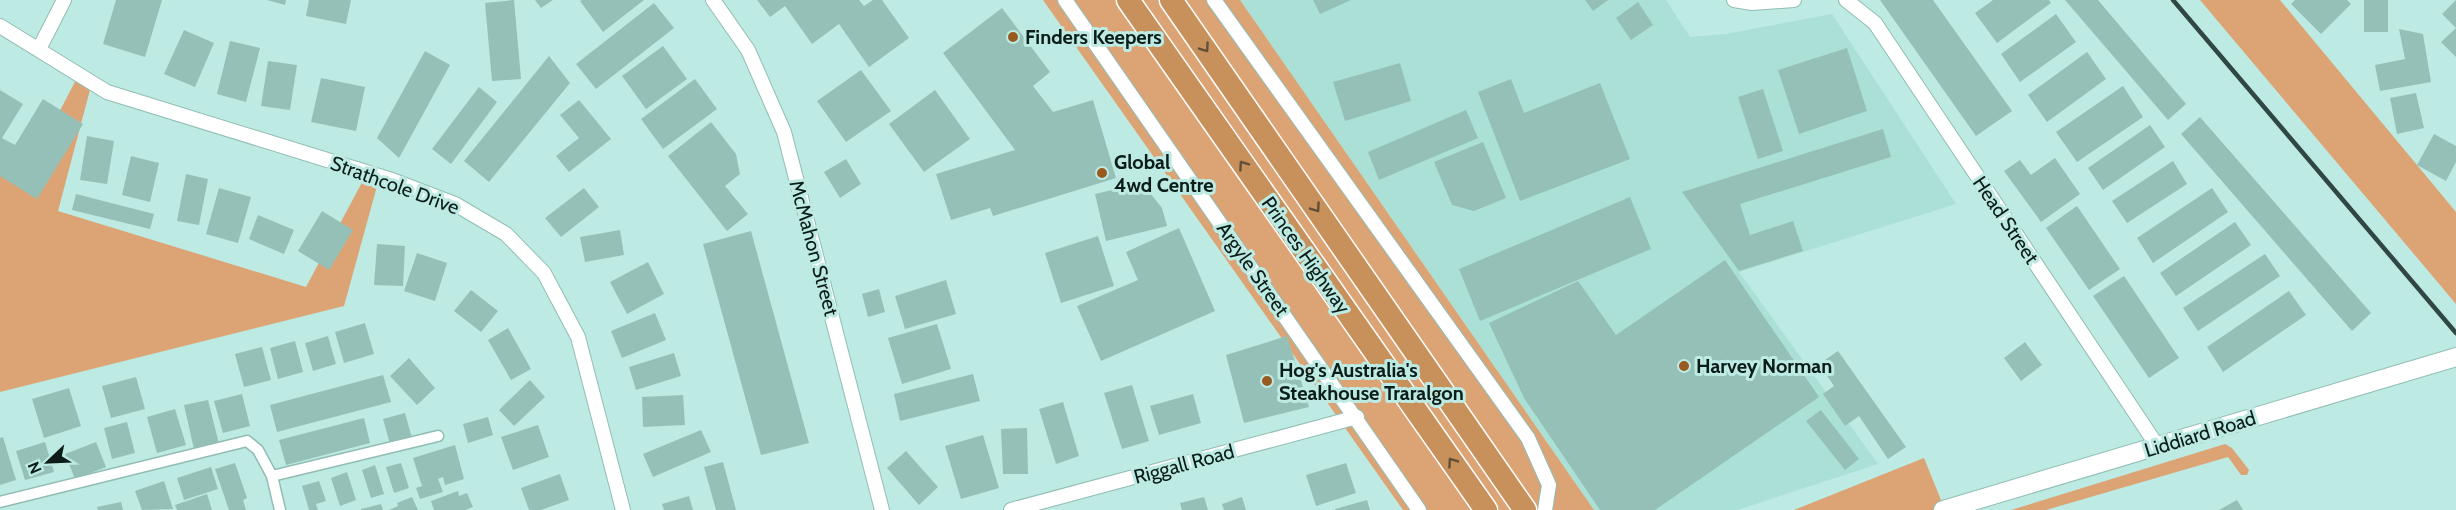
<svg xmlns="http://www.w3.org/2000/svg" width="2456" height="510" font-family="Cabin,sans-serif">
<style>
.built{fill:#aae0d6}
.green{fill:#dca475}
.building{fill:#94c0b8}
.lines{fill:none;stroke-linecap:round;stroke-linejoin:round}
.pedestrian-casing{stroke:#91bdb5;stroke-width:13}
.minor-casing{stroke:#91bdb5;stroke-width:16}
.tertiary-casing{stroke:#91bdb5;stroke-width:20}
.trunk-casing{stroke:#fff;stroke-width:25}
.pedestrian{stroke:#fff;stroke-width:10}
.minor{stroke:#fff;stroke-width:14}
.tertiary{stroke:#fff;stroke-width:18}
.trunk{stroke:#c8905b;stroke-width:22}
.rail{stroke:#304743;stroke-width:4.5}
.oneway{stroke:#605037}
.poi-dot{fill:#985a1f;stroke:#bdeae2;stroke-width:2}
.labels{text-anchor:middle;dominant-baseline:central;stroke-width:6;stroke-linejoin:round;paint-order:stroke}
.poi-label{font-size:20px;font-weight:bold;fill:#0b1c19;stroke:#bdeae2;text-anchor:start}
.street-label{font-size:20px;fill:#0b1c19;stroke:#bdeae2}
</style>
<rect width="100%" height="100%" fill="#bdeae2"/>
<path class="built" d="M1240,0H1666L1690,37L1726,34L1832,14L1956,204L1739,272L1878,464L1737,510H1594Z"/>
<path class="green" d="M1043,0H1240L1594,510H1403Z
M2200,0H2280L2456,212V304Z
M77,78L91,86L58,211L306,287L366,175L379,179L344,306L0,392V175L20,187Z
M2225,444L2232,448L2249,470L2247,475H2241L2228,457L2046,510H2011Z
M1924,458L1945,510H1794Z"/>
<path class="building" d="M116,0H162L145,57L103,44Z
M267,0H286L285,5Z
M309,0H351L346,24L306,16Z
M514,0L521,79L492,81L485,3Z
M535,0H553L541,8Z
M582,0H644L603,32L580,1Z
M757,0H859L864,6L873,0H882L909,38L869,67L839,24L812,44L785,6L770,17Z
M1313,0H1351L1320,14Z
M1585,0H1608L1593,11Z
M1880,0H1933L2012,111L1976,136Z
M1993,0H2049L2051,3L1997,43L1975,13Z
M2065,0H2098L2186,104L2168,120Z
M2295,0H2347L2351,4L2321,34L2291,4Z
M2364,0H2388V32H2364Z
M2456,0V57L2441,42L2456,28L2442,14Z
M1638,2L1653,25L1631,40L1616,18Z
M654,3L674,28L596,89L576,64Z
M1002,8L1050,72L1033,86L1053,112L1093,100L1116,178L993,216L990,208L951,220L936,174L1015,150L943,53Z
M2056,14L2076,42L2020,82L2001,54Z
M2399,29L2423,34L2431,82L2380,91L2375,65L2405,59Z
M184,30L214,43L195,87L164,74Z
M230,41L260,48L246,102L217,94Z
M663,46L687,79L646,109L622,76Z
M1847,48L1867,111L1799,134L1778,70Z
M425,51L450,65L399,158L377,138Z
M2087,52L2106,79L2047,122L2028,95Z
M549,56L570,83L489,182L464,161Z
M268,61L297,65L290,110L261,106Z
M1400,63L1411,101L1345,121L1333,82Z
M861,70L891,111L846,142L817,101Z
M321,78L365,87L356,131L311,122Z
M695,79L717,109L663,149L641,119Z
M1511,79L1524,113L1600,83L1630,159L1520,201L1478,92Z
M2123,86L2143,117L2077,162L2056,132Z
M479,87L497,102L451,164L432,149Z
M1763,89L1783,151L1758,159L1738,97Z
M0,90L23,104L2,138L15,145L43,99L83,124L37,199L0,176Z
M935,90L970,139L924,172L889,124Z
M2416,93L2424,128L2397,134L2390,98Z
M579,100L611,139L569,172L556,156L579,138L560,115Z
M1466,110L1478,138L1379,180L1368,152Z
M2200,117L2371,313L2352,331L2181,134Z
M711,122L736,154L740,174L725,186L748,214L727,231L668,156Z
M2150,125L2165,147L2103,190L2088,168Z
M1883,129L1891,157L1740,204L1750,235L1793,221L1803,251L1739,271L1682,192Z
M2434,134L2456,146V162L2446,181L2417,165Z
M87,136L114,141L107,184L80,180Z
M1483,142L1506,198L1474,211L1452,205L1434,162Z
M131,156L159,163L150,202L122,195Z
M2055,158L2080,194L2041,222L2004,171L2020,160L2031,175Z
M846,159L861,184L840,198L824,172Z
M2173,161L2187,184L2127,223L2112,201Z
M186,174L208,179L199,225L177,221Z
M1142,183L1162,208L1167,226L1106,241L1095,194Z
M219,188L251,197L238,243L206,234Z
M584,188L599,207L561,237L545,218Z
M2212,188L2228,212L2153,263L2137,238Z
M76,194L154,214L150,229L72,210Z
M1630,197L1651,249L1480,321L1459,269Z
M2077,206L2120,269L2089,290L2046,228Z
M322,211L353,230L329,270L298,251Z
M258,215L294,230L284,254L249,239Z
M2235,222L2251,245L2176,296L2160,273Z
M1179,228L1215,311L1101,361L1077,306L1138,280L1126,252Z
M620,230L624,255L585,262L580,237Z
M751,231L809,443L761,455L703,244Z
M1098,236L1114,286L1061,303L1045,253Z
M377,244L405,246L403,286L374,285Z
M417,253L447,263L435,301L404,291Z
M2265,254L2280,276L2198,331L2183,308Z
M1725,260L1819,397L1655,510H1600L1524,398L1489,323L1578,281L1616,335Z
M648,262L664,294L627,314L610,282Z
M2124,276L2179,358L2149,378L2093,296Z
M946,280L956,314L905,329L895,296Z
M879,289L885,312L868,317L862,294Z
M471,290L498,311L481,332L454,311Z
M2289,291L2306,315L2223,372L2207,347Z
M655,313L666,340L622,358L611,331Z
M365,323L374,354L344,363L335,332Z
M937,324L951,369L902,384L888,338Z
M508,328L531,369L511,380L488,340Z
M328,336L336,364L313,371L305,343Z
M1287,336L1309,407L1244,423L1226,355Z
M295,341L303,372L278,379L270,348Z
M2025,342L2042,365L2021,381L2004,358Z
M262,347L271,380L244,387L235,354Z
M1838,351L1906,447L1888,459L1859,416L1845,426L1823,394L1834,386L1819,364Z
M674,353L681,376L636,390L629,367Z
M409,358L435,388L417,405L390,376Z
M973,374L980,401L900,421L894,394Z
M383,375L391,402L277,432L270,405Z
M136,377L145,409L111,418L102,386Z
M530,380L545,397L514,426L499,410Z
M1132,385L1149,441L1122,449L1104,393Z
M69,388L81,426L44,438L32,399Z
M242,394L250,426L223,433L214,401Z
M1193,394L1201,423L1159,435L1150,406Z
M683,395L685,425L643,427L642,397Z
M208,400L219,444L194,449L184,405Z
M1063,402L1079,456L1056,464L1039,409Z
M175,409L186,445L157,453L147,417Z
M1821,410L1859,459L1845,470L1806,421Z
M405,413L412,438L390,444L383,419Z
M488,417L493,435L468,443L463,424Z
M364,418L370,443L286,465L279,440Z
M127,422L135,453L112,459L104,428Z
M538,425L549,457L513,470L501,437Z
M1027,428L1028,474H1003L1001,429Z
M701,430L711,452L653,477L643,454Z
M983,435L999,488L961,499L945,446Z
M3,437L16,480L0,485V438Z
M45,442L54,472L25,480L16,451Z
M96,442L106,467L75,479L65,454Z
M455,445L464,479L445,485L443,477L438,479L443,492L420,499L416,488L422,486L413,458Z
M906,451L938,487L919,505L887,468Z
M723,462L736,510H716L704,467Z
M235,463L247,498L243,500L246,510H229L215,469Z
M401,463L409,488L394,493L386,467Z
M1346,463L1356,493L1316,506L1306,475Z
M375,465L384,494L371,498L362,470Z
M211,467L218,489L184,500L177,478Z
M347,472L356,500L340,506L331,478Z
M560,474L569,500L541,510H529L521,488Z
M164,481L173,509L142,510L135,491Z
M319,481L326,501L316,504L318,510H309L302,486Z
M458,491L459,496L467,493L473,507L465,510H434L431,501Z
M207,494L212,510H177L175,505Z
M689,496L693,510H664L662,504Z
M412,497L418,510H389L398,506L397,503Z
M1204,497L1208,510H1182L1180,503Z
M1242,497L1246,510H1224L1222,504Z
M1367,500L1370,510H1335V509Z
M2237,500L2243,510H2219Z
M121,502L123,510H98L97,507Z
M381,504L383,510H361V509Z"/>
<g class="lines">
<g class="pedestrian-casing">
<path id="pedestrian" d="M0,502L247,441L258,450L272,476
M280,510L272,476L438,436"/>
</g>
<g class="minor-casing">
<path id="minor" d="M713,0L748,50L784,132L882,510
M1065,0L1419,510
M1214,0L1528,438L1549,485L1545,510
M1734,0L1752,3L1794,0
M1846,0L1875,23L2158,447
M0,26L107,92L392,180L455,204L506,234L544,273L578,337L623,510
M39,49L64,0
M1011,510L1357,417"/>
</g>
<g class="tertiary-casing">
<path id="tertiary" d="M1943,510L2456,357"/>
</g>
<g class="trunk-casing">
<path id="trunk" d="M1128,0L1486,510
M1171,0L1525,510"/>
</g>
<use href="#pedestrian" class="pedestrian"/>
<use href="#minor" class="minor"/>
<use href="#tertiary" class="tertiary"/>
<use href="#trunk" class="trunk"/>
<path class="rail" d="M2173,0L2456,333"/>
</g>
<defs><path id="oneway-chevron" d="M-2-3.5L2.5 0L-2 3.5" fill="none" stroke-width="1.6" stroke-linecap="round" stroke-linejoin="round" transform="scale(1.5)"/></defs>
<g class="oneway">
<use href="#oneway-chevron" transform="translate(1205 48) rotate(55)"/>
<use href="#oneway-chevron" transform="translate(1243 165) rotate(-125)"/>
<use href="#oneway-chevron" transform="translate(1316 208) rotate(55)"/>
<use href="#oneway-chevron" transform="translate(1452 462) rotate(-125)"/>
</g>
<g class="poi-dot">
<circle cx="1013" cy="37" r="6"/>
<circle cx="1102" cy="173" r="6"/>
<circle cx="1684" cy="366" r="6"/>
<circle cx="1267" cy="381" r="6"/>
</g>
<g class="labels">
<g class="poi-label">
<text x="1025" y="37">Finders Keepers</text>
<text x="1114" y="162">Global<tspan x="1114" dy="23">4wd Centre</tspan></text>
<text x="1696" y="366">Harvey Norman</text>
<text x="1279" y="370">Hog's Australia's<tspan x="1279" dy="23">Steakhouse Traralgon</tspan></text>
</g>
<g class="street-label">
<text transform="translate(395 185) rotate(20)">Strathcole Drive</text>
<text transform="translate(2006 220) rotate(56)">Head Street</text>
<text transform="translate(814 248) rotate(75)">McMahon Street</text>
<text transform="translate(1306 255) rotate(55)">Princes Highway</text>
<text transform="translate(1253 269) rotate(55)">Argyle Street</text>
<text transform="translate(2200 434) rotate(-17)">Liddiard Road</text>
<text transform="translate(1184 464) rotate(-15)">Riggall Road</text>
</g>
</g>
<g transform="translate(48 462) rotate(247)" stroke="#bdeae2" stroke-width="4.5" paint-order="stroke">
<path d="M0-4.5L10 22L0 15L-10 22Z" fill="#0b1c19"/>
<text y="-9" font-size="16" font-weight="bold" text-anchor="middle" fill="#0b1c19">N</text>
</g>
</svg>
